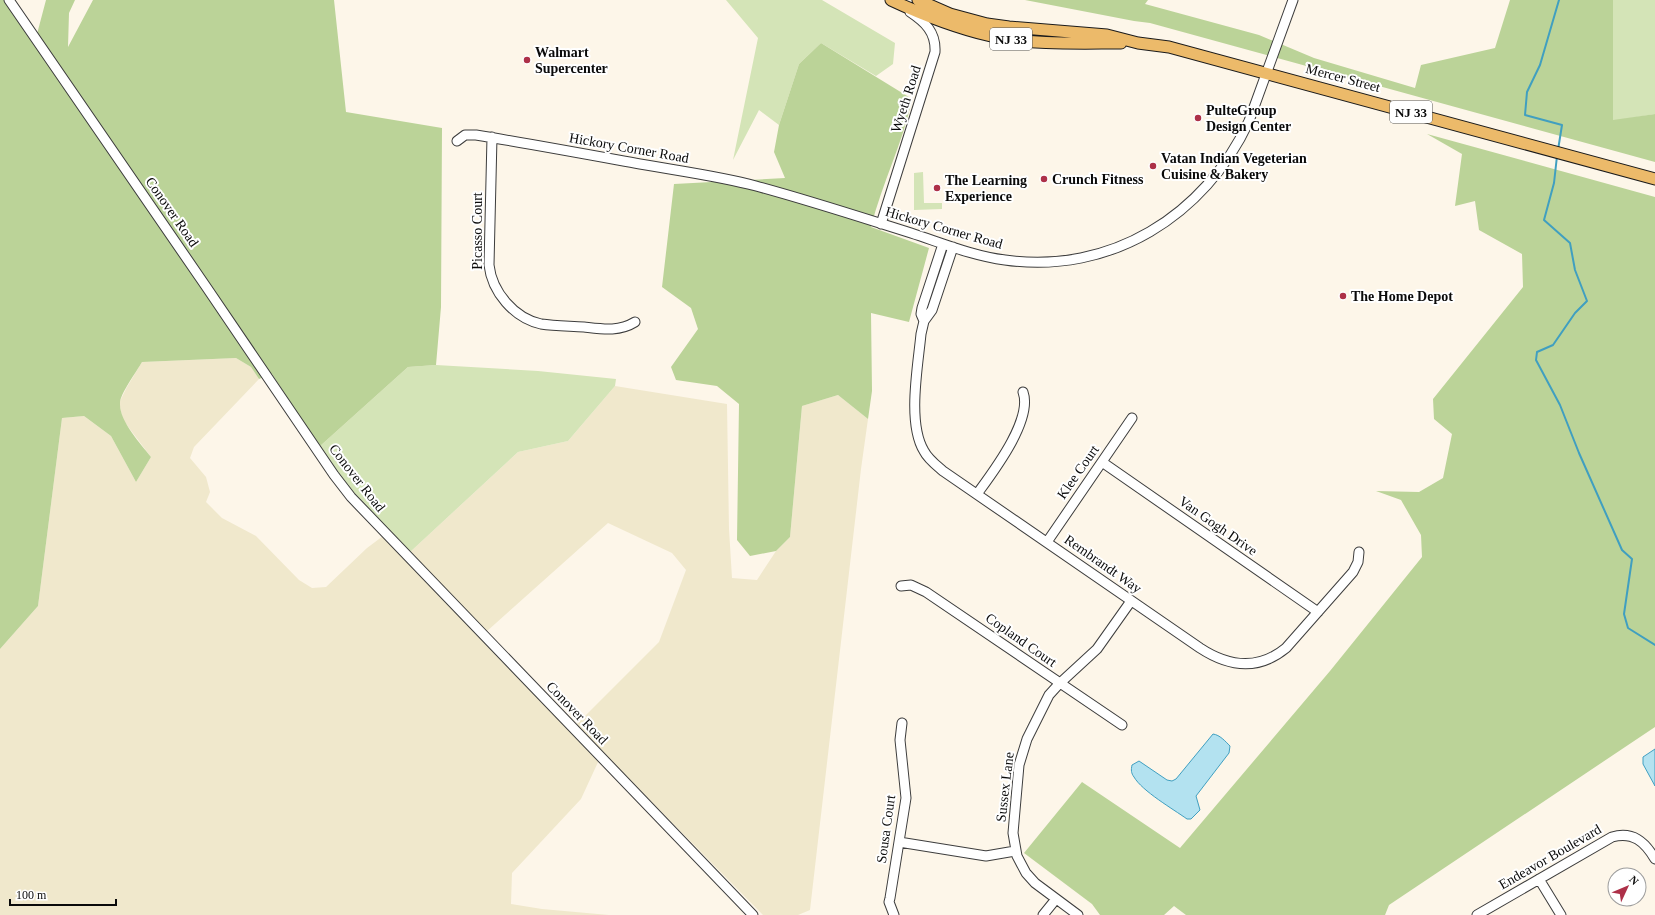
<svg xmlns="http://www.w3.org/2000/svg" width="1655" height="915" font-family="Georgia,serif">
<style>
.farmland{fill:#f0e8cc}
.green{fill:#d4e4b7}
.forest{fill:#bbd398}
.water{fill:#b3e2f0;stroke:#409fc0}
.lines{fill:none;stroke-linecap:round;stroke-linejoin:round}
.stream{stroke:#409fc0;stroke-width:2}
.minor-casing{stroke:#3d3d3d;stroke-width:11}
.major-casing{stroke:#1b1b1b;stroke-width:13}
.minor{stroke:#fff;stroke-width:9}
.major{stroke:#ecba6a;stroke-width:11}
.poi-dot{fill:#ad3048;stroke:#fff;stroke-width:1.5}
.labels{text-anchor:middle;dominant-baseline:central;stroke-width:4;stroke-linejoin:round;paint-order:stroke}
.shield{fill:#fff;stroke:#545454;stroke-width:1}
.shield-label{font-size:13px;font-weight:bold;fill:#0a0a0a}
.poi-label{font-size:14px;font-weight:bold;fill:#0a0a0a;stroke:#fff;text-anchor:start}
.street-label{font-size:14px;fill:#0a0a0a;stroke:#fff}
</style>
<rect width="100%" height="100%" fill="#fdf6e9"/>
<path class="farmland" d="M236,358L251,367L259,379L194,447L190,458L206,477L210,492L206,502L222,518L256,536L299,580L312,588L326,587L367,548L383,536L599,760L581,799L512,873L511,904L542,909L609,915H0V649L38,606L62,418L84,416L111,436L136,482L151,457L123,420L119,403L127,387L142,362Z
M615,386L727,404L729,529L732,578L757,580L776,551L790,537L802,406L838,395L868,419L861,469L810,910L798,915H763L576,725L659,642L686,570L672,553L608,523L486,632L409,553L518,452L568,441Z"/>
<path class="green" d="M726,0H822L895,43L893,64L876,76L821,43L799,64L779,125L759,110L733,160L758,38Z
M1613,0H1655V114L1613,121Z
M923,172L924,203H942V209L914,210V173Z
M436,365L538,371L616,379L615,386L568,441L518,452L409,553L348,488L319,447L408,367Z"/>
<path class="forest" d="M0,0H11L37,34L46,0H75L69,13L68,47L93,0H334L346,112L442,128L441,307L436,365L408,367L319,447L272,374L259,379L251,367L236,358L142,362C137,371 120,394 120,403C119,421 141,444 151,457L136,482L111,436L84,416L62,418L38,606L0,649Z
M1025,0H1148L1145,4L1259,35L1314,58L1415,88L1421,65L1495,48L1510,0H1613V120L1655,114V162L1150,23L1134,21Z
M821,43L912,99C903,143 882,183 871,227L929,248L909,322L871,313L872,391L868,419L838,395L802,406L790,537L776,551L750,556L737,540L739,404L717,386L676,380L671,367L698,329L691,308L662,287L674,184L785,178L774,152L779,125L799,64Z
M1427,134L1655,197V727L1389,905L1385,915H1186L1174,906L1164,915H1100L1092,904L1024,853L1082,782L1180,848L1330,671L1422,557L1421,535L1401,500L1376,491L1419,492L1443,478L1452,434L1434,419L1433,399L1523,287L1522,254L1479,230L1475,201L1455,206L1462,154Z"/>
<path class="water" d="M1213,734C1220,735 1225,741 1230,746L1229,753L1196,796L1200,810L1191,819H1187C1173,809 1142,791 1134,777C1131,773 1131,770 1132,765L1139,761L1167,780L1172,781L1176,779Z
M1655,749V786L1643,764V757Z"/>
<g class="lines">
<path class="stream" d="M1558,150L1562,125L1525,115L1527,92L1540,65L1559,0
M1557,156L1554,183L1544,220L1570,243L1575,270L1587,301L1575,313L1553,345L1537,352L1536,360L1560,405L1579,453L1622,550L1632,559L1624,614L1628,628L1655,645"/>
<g class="minor-casing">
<path id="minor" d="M9,0L207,288L334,475L351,497L753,915
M492,137L489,265C492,292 514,318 541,324C555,326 570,326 584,327C602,329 619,332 635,322
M457,141L465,135H476C531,144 585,154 640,164C679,171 718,176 756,186C808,200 860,217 911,233C942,243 973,256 1005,260C1110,275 1205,216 1249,121L1293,0
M881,224L935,52C936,32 925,22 910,12
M953,247L932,310L924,321L921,334C918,366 907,423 924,451C928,459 936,465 943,471L1200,648C1229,667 1258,671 1286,648L1353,572L1358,562L1359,552
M924,321L921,314L922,308L943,244
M1102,462L1318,612
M977,494C993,472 1033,420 1023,392
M1047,542L1132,418
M901,586L911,585L926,592L1122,725
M899,842L986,856L1015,851
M1539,879L1561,915
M894,915L889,902L890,898L906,798L900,740L902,723
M1043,915L1056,899
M1078,915L1035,883L1026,873L1017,856L1013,833L1019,765L1027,739L1049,695L1059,684L1097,649L1131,601
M1477,915L1612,837C1633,831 1645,842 1655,859"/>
</g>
<g class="major-casing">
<path id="major" d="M891,0C923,15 957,28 991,36C1033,45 1079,43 1121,43
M918,0L950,14L987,24L1009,27L1107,35L1138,43L1169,47L1655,179"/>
</g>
<use href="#minor" class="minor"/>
<use href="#major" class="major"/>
</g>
<g class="poi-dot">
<circle cx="527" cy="60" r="4"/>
<circle cx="1198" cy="118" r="4"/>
<circle cx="1153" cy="166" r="4"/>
<circle cx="1044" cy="179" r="4"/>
<circle cx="937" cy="188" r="4"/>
<circle cx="1343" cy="296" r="4"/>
</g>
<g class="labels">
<g class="shield">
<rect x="990" y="28" width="42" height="22" rx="3"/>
<rect x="1390" y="101" width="42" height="22" rx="3"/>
</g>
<g class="shield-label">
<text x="1011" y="39">NJ 33</text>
<text x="1411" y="112">NJ 33</text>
</g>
<g class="poi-label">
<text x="535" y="52">Walmart<tspan x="535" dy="16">Supercenter</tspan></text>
<text x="1206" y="110">PulteGroup<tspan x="1206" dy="16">Design Center</tspan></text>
<text x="1161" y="158">Vatan Indian Vegeterian<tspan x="1161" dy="16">Cuisine &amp; Bakery</tspan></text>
<text x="1052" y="179">Crunch Fitness</text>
<text x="945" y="180">The Learning<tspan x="945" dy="16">Experience</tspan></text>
<text x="1351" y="296">The Home Depot</text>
</g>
<g class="street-label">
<text transform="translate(1343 78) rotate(15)">Mercer Street</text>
<text transform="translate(906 99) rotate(-72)">Wyeth Road</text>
<text transform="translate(629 148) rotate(10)">Hickory Corner Road</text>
<text transform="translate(172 212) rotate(55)">Conover Road</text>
<text transform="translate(944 228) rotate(16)">Hickory Corner Road</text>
<text transform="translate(477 231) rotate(-90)">Picasso Court</text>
<text transform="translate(1078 472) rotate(-55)">Klee Court</text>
<text transform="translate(357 478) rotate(52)">Conover Road</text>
<text transform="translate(1218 526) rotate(35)">Van Gogh Drive</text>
<text transform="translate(1103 564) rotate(35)">Rembrandt Way</text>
<text transform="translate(1021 640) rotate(35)">Copland Court</text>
<text transform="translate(577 713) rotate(46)">Conover Road</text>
<text transform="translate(1005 787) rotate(-83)">Sussex Lane</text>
<text transform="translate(886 829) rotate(-82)">Sousa Court</text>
<text transform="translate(1550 857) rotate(-30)">Endeavor Boulevard</text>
</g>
</g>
<g transform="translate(1627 887) rotate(46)"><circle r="19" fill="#ffffff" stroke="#9d9d9d"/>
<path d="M0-3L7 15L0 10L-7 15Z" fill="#ad3048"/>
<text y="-6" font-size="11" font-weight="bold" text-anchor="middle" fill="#0a0a0a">N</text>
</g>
<path d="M10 899v6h106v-6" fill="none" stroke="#0a0a0a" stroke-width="2"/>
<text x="16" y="899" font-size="12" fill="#0a0a0a" stroke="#ffffff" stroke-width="3" paint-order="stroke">100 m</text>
</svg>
